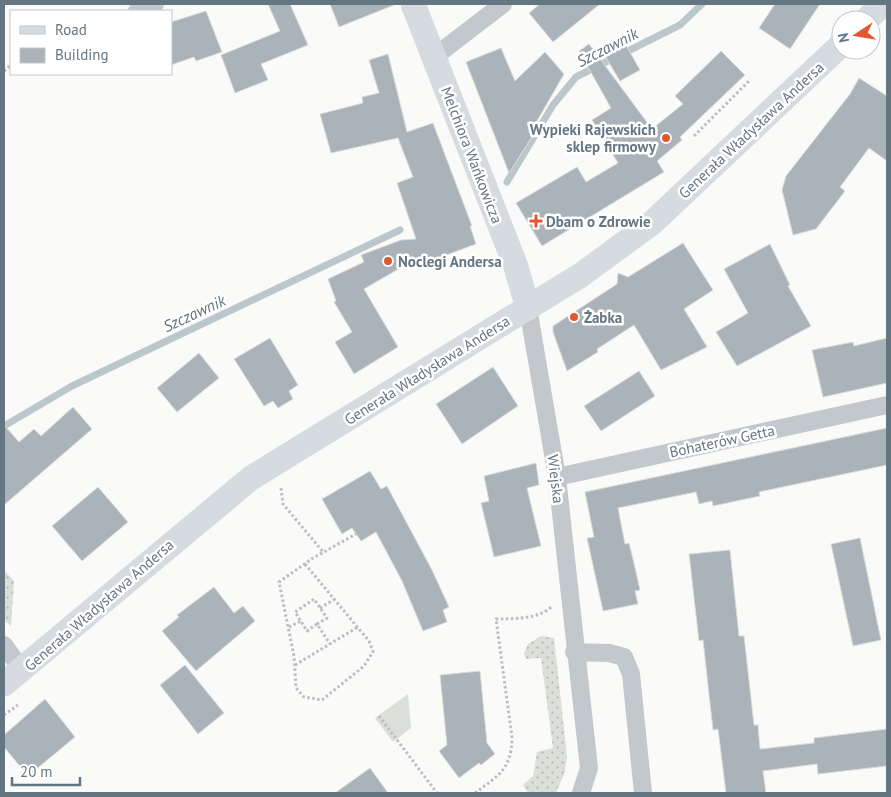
<svg xmlns="http://www.w3.org/2000/svg" width="891" height="797" font-family="'PT Sans',sans-serif">
<style>
.grass{fill:url(#grass-dots)}
.pitch{fill:#dadfd7}
.lines{fill:none;stroke-linecap:round;stroke-linejoin:round}
.stream{stroke:#bbc7cb;stroke-width:7}
.building{fill:#aab3b9;stroke:#dcdcda}
.path{stroke:#bbbfc2;stroke-width:3;stroke-dasharray:2.5 2.5;stroke-linecap:butt}
.street{stroke:#c3c8cc;stroke-width:18}
.secondary{stroke:#d6dbdf;stroke-width:25}
.poi-dot{fill:#e4572e;stroke:#fff;stroke-width:2}
.labels{text-anchor:middle;dominant-baseline:central;stroke-width:5;stroke-linejoin:round;paint-order:stroke}
.poi-label{font-size:15px;font-weight:bold;fill:#657683;stroke:#fff;text-anchor:start}
.street-label{font-size:15px;fill:#657683;stroke:#fff}
.water-label{font-size:16px;font-style:italic;fill:#60757c;stroke:#fff}
</style>
<defs>
<pattern id="grass-dots" width="8" height="8" patternUnits="userSpaceOnUse" patternTransform="scale(1.25)"><rect width="8" height="8" fill="#dadfd7"/><path d="M2 2h.1M6 6h.1" fill="none" stroke="#b4b9b4" stroke-width="1.8" stroke-linecap="round"/></pattern>
</defs>
<rect width="100%" height="100%" fill="#fafaf8"/>
<path class="grass" d="M4,570L14,581L11,626L4,620Z
M541,636L554,638L567,756L565,772L556,793H528L523,785L533,776L537,752L553,748L541,658L526,659L524,654L528,644Z"/>
<path class="pitch" d="M408,694L411,728L393,742L375,718Z"/>
<g class="lines">
<path class="stream" d="M507,182L553,105L576,77L680,25L702,4
M4,426L72,386L400,230"/>
</g>
<path class="building" d="M268,4H290L308,45L261,64L268,80L235,93L221,55L280,31Z
M330,4H394V5L339,27Z
M540,4H600L553,42L529,13Z
M775,4H820L790,49L759,28Z
M206,11L222,52L196,61L194,57L171,65V22Z
M622,38L640,70L620,81L602,51Z
M589,44L652,129L683,104L675,96L721,51L745,75L680,137L682,140L657,161L664,172L542,246L516,203L577,167L586,182L618,163L592,120L611,108L579,51Z
M501,48L515,81L545,52L564,74L533,128L535,132L509,173L466,62Z
M388,54L407,132L433,123L472,226H470L476,244L417,266L414,260L364,289L398,347L354,374L335,342L352,332L334,302L336,301L328,279L364,262L361,255L401,240L416,239L397,183L413,177L398,138L331,153L320,114L363,103L362,97L379,93L369,60Z
M859,78L887,96V161L869,148L840,187L845,191L816,229L793,235L782,190L786,176L850,94Z
M683,243L713,290L684,309L707,347L661,370L634,325L597,349L598,352L567,371L553,332V326L617,284L618,273L628,277Z
M770,244L790,285L788,286L811,326L737,366L716,332L748,313L724,269Z
M270,338L298,385L289,391L293,399L278,408L273,401L264,406L234,359Z
M887,338V383L823,397L812,350L853,342L854,346Z
M199,353L219,378L177,412L157,388Z
M493,367L518,406L462,444L436,404Z
M639,371L655,396L601,431L584,406Z
M73,407L92,429L4,505V425L19,442L34,429L41,436Z
M887,428V465L759,492L760,496L713,506L712,501L699,504L696,492L618,508L625,544L629,543L633,559L640,590L635,591L638,604L603,611L587,538L594,537L585,492Z
M536,463L539,485L527,488L541,546L494,557L481,503L489,501L484,476Z
M370,471L381,489L387,486L432,570L449,607L443,610L447,622L423,631L402,581L376,532L361,541L352,528L342,534L322,499Z
M98,487L128,522L82,561L52,526Z
M860,538L881,640L853,646L831,544Z
M730,550L739,636H744L754,725H758L760,749L814,743V738L887,729V766L818,774L817,764L763,771L766,793H726L718,729L713,730L703,640L699,641L689,554Z
M214,587L234,613L243,606L255,621L196,671L162,631L179,617L177,615Z
M185,665L224,713L198,734L160,685Z
M480,671L487,743L495,754L481,765L479,763L459,778L439,751L447,745L440,675Z
M45,699L75,737L28,776L4,747V735Z
M370,768L388,793H335Z"/>
<g class="lines">
<path class="path" d="M4,71L11,65
M694,136L750,80
M281,488L283,504L323,552
M305,564L369,641L373,652L364,666L322,700L304,697L296,688L294,656L279,582L313,558L356,534
M320,608L335,599
M317,624L307,631L295,612L314,599L327,618L317,624L330,644
M289,627L301,621
M295,665L358,627
M4,715L18,705
M379,716L437,793
M475,793C498,776 512,769 512,737L496,619C512,619 541,619 552,606"/>
<path class="street" d="M137,11L155,4
M434,57L503,4
M528,308L557,477L589,768L581,793
M557,477L887,405
M4,645L22,670
M574,652L609,653L624,657L631,674L643,793"/>
<path class="secondary" d="M413,4L515,264L528,308
M866,20L883,4
M4,684L251,478L581,275L652,223L841,45"/>
</g>
<g class="poi-dot">
<circle cx="666" cy="138" r="5"/>
<path d="M533.5 213.5h5v5h5v5h-5v5h-5v-5h-5v-5h5z"/>
<circle cx="388" cy="261" r="5"/>
<circle cx="574" cy="317" r="5"/>
</g>
<g class="labels">
<g class="poi-label">
<text x="656" y="129" text-anchor="end">Wypieki Rajewskich<tspan x="656" dy="17">sklep firmowy</tspan></text>
<text x="546" y="221">Dbam o Zdrowie</text>
<text x="398" y="261">Noclegi Andersa</text>
<text x="584" y="317">Żabka</text>
</g>
<g class="street-label">
<text transform="translate(751 130) rotate(-43)">Generała Władysława Andersa</text>
<text transform="translate(472 155) rotate(69)">Melchiora Wańkowicza</text>
<text transform="translate(427 370) rotate(-32)">Generała Władysława Andersa</text>
<text transform="translate(722 441) rotate(-12)">Bohaterów Getta</text>
<text transform="translate(556 479) rotate(83)">Wiejska</text>
<text transform="translate(99 605) rotate(-41)">Generała Władysława Andersa</text>
</g>
<g class="water-label">
<text transform="translate(607 47) rotate(-27)">Szczawnik</text>
<text transform="translate(194 313) rotate(-25)">Szczawnik</text>
</g>
</g>
<rect width="891" height="797" fill="none" stroke="#657683" stroke-width="10"/>
<rect x="10" y="10" width="162" height="65" fill="#ffffff" stroke="#c1c8cd"/>
<rect x="20" y="26" width="25" height="8" fill="#d6dbdf" stroke="#c1c8cd"/>
<text x="55" y="35" font-size="15" fill="#657683">Road</text>
<rect x="20" y="48" width="25" height="15" fill="#aab3b9" stroke="#c1c8cd"/>
<text x="55" y="60" font-size="15" fill="#657683">Building</text>
<g transform="translate(856 35) rotate(258)"><circle r="24" fill="#ffffff" stroke="#c1c8cd"/>
<path d="M0-4L9 19L0 12L-9 19Z" fill="#e4572e"/>
<text y="-8" font-size="14" font-weight="bold" text-anchor="middle" fill="#657683">N</text>
</g>
<path d="M12 777v8h68v-8" fill="none" stroke="#657683" stroke-width="2.5"/>
<text x="20" y="777" font-size="15" fill="#657683" stroke="#ffffff" stroke-width="4" paint-order="stroke">20 m</text>
</svg>
